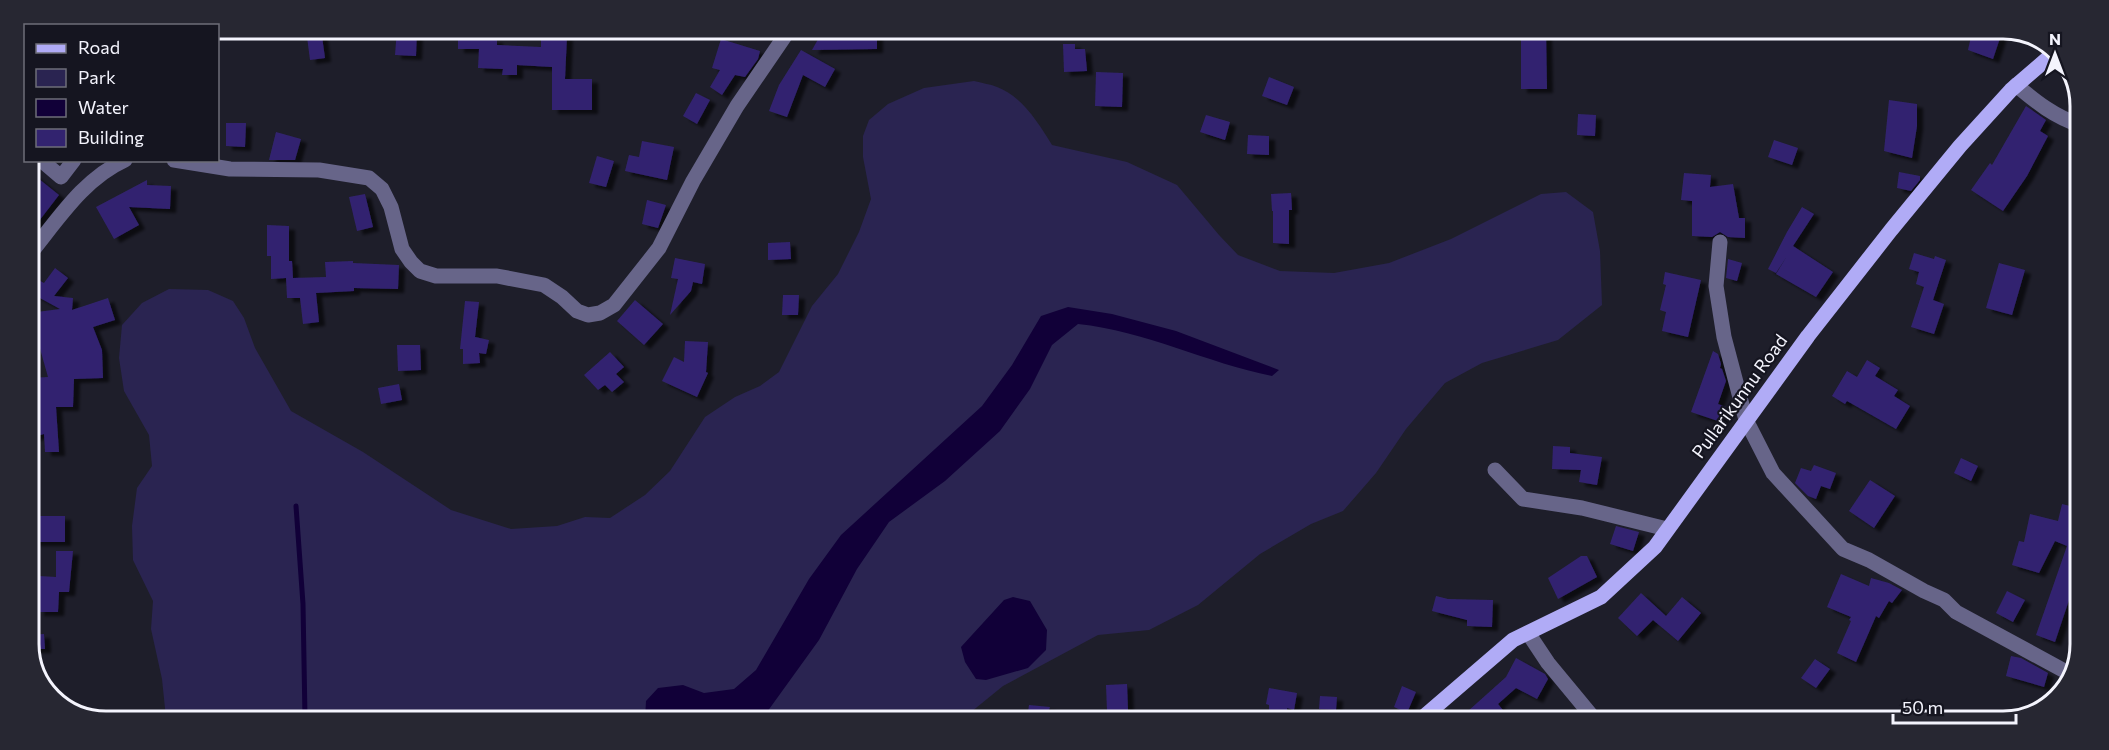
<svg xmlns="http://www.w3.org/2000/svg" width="2109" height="750" font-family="Commissioner,sans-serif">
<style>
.green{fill:#2a2451}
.water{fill:#110038}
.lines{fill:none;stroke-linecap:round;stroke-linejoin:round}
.stream{stroke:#110038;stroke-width:5}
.building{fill:#32236f;filter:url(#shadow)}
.minor{stroke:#676589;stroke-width:15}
.major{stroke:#b0abf6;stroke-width:15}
.labels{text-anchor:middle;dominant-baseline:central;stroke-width:4.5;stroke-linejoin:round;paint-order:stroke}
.street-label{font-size:18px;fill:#f4f4fd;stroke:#151520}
.rim{fill:none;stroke:#f4f4fd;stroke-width:3}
</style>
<defs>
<filter id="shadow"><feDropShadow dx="6" dy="4" stdDeviation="1.5" flood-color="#0009"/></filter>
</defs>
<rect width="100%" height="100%" fill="#1e1e2a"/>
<path class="green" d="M974,81C981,83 990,84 997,87C1022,96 1039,124 1052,145L1127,162L1177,185L1219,235L1238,255L1280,271L1334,273L1389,263L1451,239L1541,194L1566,192L1593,212L1600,251L1602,305L1558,340L1482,363L1445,383L1406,429L1376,473L1343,511L1311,524L1260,554L1198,605L1149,630L1098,635L1003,686L971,712V719L166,718L162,679L151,629L153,601L133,560L132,526L137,488L152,466L149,435L124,391L119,358L122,325L142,303L169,289L208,290L233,301L244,318L255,348L291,411L363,452L451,510L511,529L557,526L585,517L610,518L645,495L670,471L705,417L735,397L760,386L779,372L812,306L838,274L859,232L871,199L863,157V136L869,120L888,104L924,88Z"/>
<path class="water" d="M1068,307L1112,314L1176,331L1279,370L1272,376C1207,363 1145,331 1078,324L1052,345L1030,389L1000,431L945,481L889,522L857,569L819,640L762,719H645L646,701L658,688L683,685L704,693L734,689L756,670L809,579L841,535L982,406L1012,365L1041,316Z
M1013,597L1030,601L1047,630L1046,650L1028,668L986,680L976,679L965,662L961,647L1004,600Z"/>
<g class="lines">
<path class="stream" d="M296,506L303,604L305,718"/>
</g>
<path class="building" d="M306,29H321L325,58L310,60Z
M397,29H417L416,56L395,55Z
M841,30H877V49L812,50L821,34Z
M1521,31L1546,32L1547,89H1521Z
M458,32H485V39H497V45L541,47V35L567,36L565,79H592V110H552V67L517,65V75H502L503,69L478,68L479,49H458Z
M1972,32H2002L1993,59L1968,50Z
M721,39L760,51L758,59L745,77L735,75L722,95L710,87L720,70L712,68Z
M1063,44H1075V49H1085L1087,71L1064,72Z
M801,50L835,69L825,87L803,75L787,117L769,111L779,85Z
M1096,72L1123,73L1122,107L1095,106Z
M1269,77L1294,87L1287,105L1262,96Z
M696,93L710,100L697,124L683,116Z
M1889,100L1917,104V126L1912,158L1884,151Z
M2026,106L2046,120L2040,131L2048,136L2027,176L2003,211L1971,190L1990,163L1992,165Z
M1578,114L1596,115L1595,136L1577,135Z
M1206,115L1230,122L1225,140L1200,132Z
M226,123H246L245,147L226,146Z
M276,132L301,139L295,160H269Z
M1248,135L1269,136V155L1247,154Z
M1774,140L1798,148L1792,165L1768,157Z
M642,141L674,147L667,180L625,171L629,155L639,157Z
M597,156L614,161L606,187L589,183Z
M29,171L59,195L29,234Z
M1899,172L1920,176V180L1911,191L1897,188Z
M1684,173L1711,175L1710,187L1733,184L1739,218H1745V238L1728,237L1720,232L1712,237L1692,236V201L1681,200Z
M147,180V185L171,186L170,209L129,207L139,225L114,239L96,207Z
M1291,193L1292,210H1289V244L1273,243V211H1272L1271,194Z
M365,194L373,227L357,231L349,197Z
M647,200L666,205L658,228L642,224Z
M1802,207L1814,214L1793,246L1833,272L1816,297L1776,274L1787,256L1776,273L1768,269L1787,232Z
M267,225L289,226V261H292L293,278L326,277L325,262L353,261V263L399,265L398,289L354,288V291L316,293L319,322L303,324L300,298H287L286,278L271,279V256H267Z
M790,242L791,259L768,260V243Z
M1914,253L1934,259L1935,256L1946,260L1933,300L1944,304L1934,334L1911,327L1924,287L1916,284L1919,272L1909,269Z
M675,258L705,264L702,284L693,282L691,291L670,315L678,279L671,278Z
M1728,259L1742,263L1737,281L1726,278Z
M1999,263L2025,270L2012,315L1986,308Z
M55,268L68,278L54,296L73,298L72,310L108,298L115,320L93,327L102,350L103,378L74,379L73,407H56L59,452H45L44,434L29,438V378L48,377L37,338L29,339V313L60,309L29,292V275L44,283Z
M1665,272L1701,280L1688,337L1662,331L1666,312L1660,310L1666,285L1663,284Z
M783,295H799L798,315H782Z
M635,300L663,324L644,345L617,321Z
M465,301L479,302L475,337L489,340L486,354L479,353L480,363L463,364V349H460Z
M685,341L708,342L706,372L708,373L697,397L662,381L674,357L684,362Z
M397,345H420L421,370L398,371Z
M1713,351L1718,354L1721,364L1720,368L1722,369L1726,381L1718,404L1726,407L1721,422L1691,412Z
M610,352L624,367L616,374L624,382L612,392L605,385L598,390L584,375Z
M1867,360L1880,368L1875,376L1898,390L1894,396L1910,406L1896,429L1847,401L1845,404L1832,396L1847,371L1857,377Z
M399,384L402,400L381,404L378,388Z
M1553,446L1570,447V453L1602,457L1597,485L1579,482L1581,470L1552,469Z
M1961,458L1978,466L1971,481L1954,473Z
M1814,465L1836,473L1830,489L1821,486L1816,499L1808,496L1795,483L1801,468L1811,471Z
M1870,480L1895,496L1874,528L1849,511Z
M2062,504L2078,508L2077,587L2072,601L2069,600L2055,642L2036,635L2067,546L2055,541L2039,573L2012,565L2019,541L2024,542L2030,514L2058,521Z
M29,516H65V542H29Z
M1616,526L1639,532L1633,551L1610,544Z
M56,551H73L69,592H59L58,612H38L39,576L56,577Z
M1581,556H1587L1597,577L1558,599L1548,578Z
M1841,574L1869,586L1871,578L1889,583L1902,590L1892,603L1889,601L1879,618L1876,616L1856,662L1837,653L1851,621L1849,620L1851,617L1827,607Z
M2007,591L2025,600L2013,622L1996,613Z
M1641,593L1666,616L1682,597L1701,613L1678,641L1653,620L1637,636L1618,618Z
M1436,596L1448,599L1493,600L1492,627L1467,626V620L1432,611Z
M44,634L45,649H29V635Z
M2011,656L2021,658L2048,673L2044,687L2006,676Z
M1516,658L1545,674L1548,679L1537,699L1516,688L1498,704L1506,714L1499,720H1458L1506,677Z
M1815,659L1830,669L1816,688L1801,678Z
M1127,684L1128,710L1107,711L1106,685Z
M1402,686L1416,692L1407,713L1394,707Z
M1269,688L1297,693L1294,710L1287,708L1288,720H1269V705L1266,704Z
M1320,696L1337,697L1336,710L1319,709Z
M1029,705L1050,707L1046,719H1027Z"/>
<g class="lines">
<path class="minor" d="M2016,85C2036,102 2055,117 2080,125
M41,160L61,177L74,160
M174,160L230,169L319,170L369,178L382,189L391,207L402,249L411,262L420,271L436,276H497L544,285L562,297L577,311L588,315L600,313L614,305L659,248L693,181L737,106L789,30
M1720,242L1716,286L1724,337L1746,420L1773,473L1843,549L1869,560L1924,591L1944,600L1956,612L2072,675
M29,255C57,221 83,179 125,160
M1495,470L1523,499L1582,508L1667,529
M1528,633L1548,663L1596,721"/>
<path class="major" d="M1420,720L1513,640L1601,597L1655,547L1808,336L1891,230L1960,146L2011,90L2055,52"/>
</g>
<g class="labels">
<g class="street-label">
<text transform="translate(1739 396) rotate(-54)">Pullarikunnu Road</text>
</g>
</g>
<path d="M0 0H2109V750H0ZM106 39H2003A67 67 0 0 1 2070 106V644A67 67 0 0 1 2003 711H106A67 67 0 0 1 39 644V106A67 67 0 0 1 106 39Z" fill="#272732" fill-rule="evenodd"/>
<path class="rim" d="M106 39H2003A67 67 0 0 1 2070 106V644A67 67 0 0 1 2003 711H106A67 67 0 0 1 39 644V106A67 67 0 0 1 106 39Z"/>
<rect x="24" y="24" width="195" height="138" fill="#151520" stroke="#6e6e78" stroke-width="1.5"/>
<rect x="36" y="44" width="30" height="9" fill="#b0abf6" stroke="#6e6e78" stroke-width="1.5"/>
<text x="78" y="54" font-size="18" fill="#f4f4fd">Road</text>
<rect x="36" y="69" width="30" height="18" fill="#2a2451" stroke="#6e6e78" stroke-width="1.5"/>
<text x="78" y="84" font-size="18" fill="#f4f4fd">Park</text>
<rect x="36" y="99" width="30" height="18" fill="#110038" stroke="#6e6e78" stroke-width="1.5"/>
<text x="78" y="114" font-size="18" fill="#f4f4fd">Water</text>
<rect x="36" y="129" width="30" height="18" fill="#32236f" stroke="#6e6e78" stroke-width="1.5"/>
<text x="78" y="144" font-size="18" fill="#f4f4fd">Building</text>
<g transform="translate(2055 54)" stroke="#151520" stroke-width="4.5" paint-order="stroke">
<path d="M0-4.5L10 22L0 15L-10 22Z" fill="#f4f4fd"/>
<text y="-9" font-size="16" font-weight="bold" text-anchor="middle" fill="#f4f4fd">N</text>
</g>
<path d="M1893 714v9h123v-9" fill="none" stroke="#f4f4fd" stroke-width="3"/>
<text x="1902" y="714" font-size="18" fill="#f4f4fd" stroke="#151520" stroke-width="4.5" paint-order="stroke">50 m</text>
</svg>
